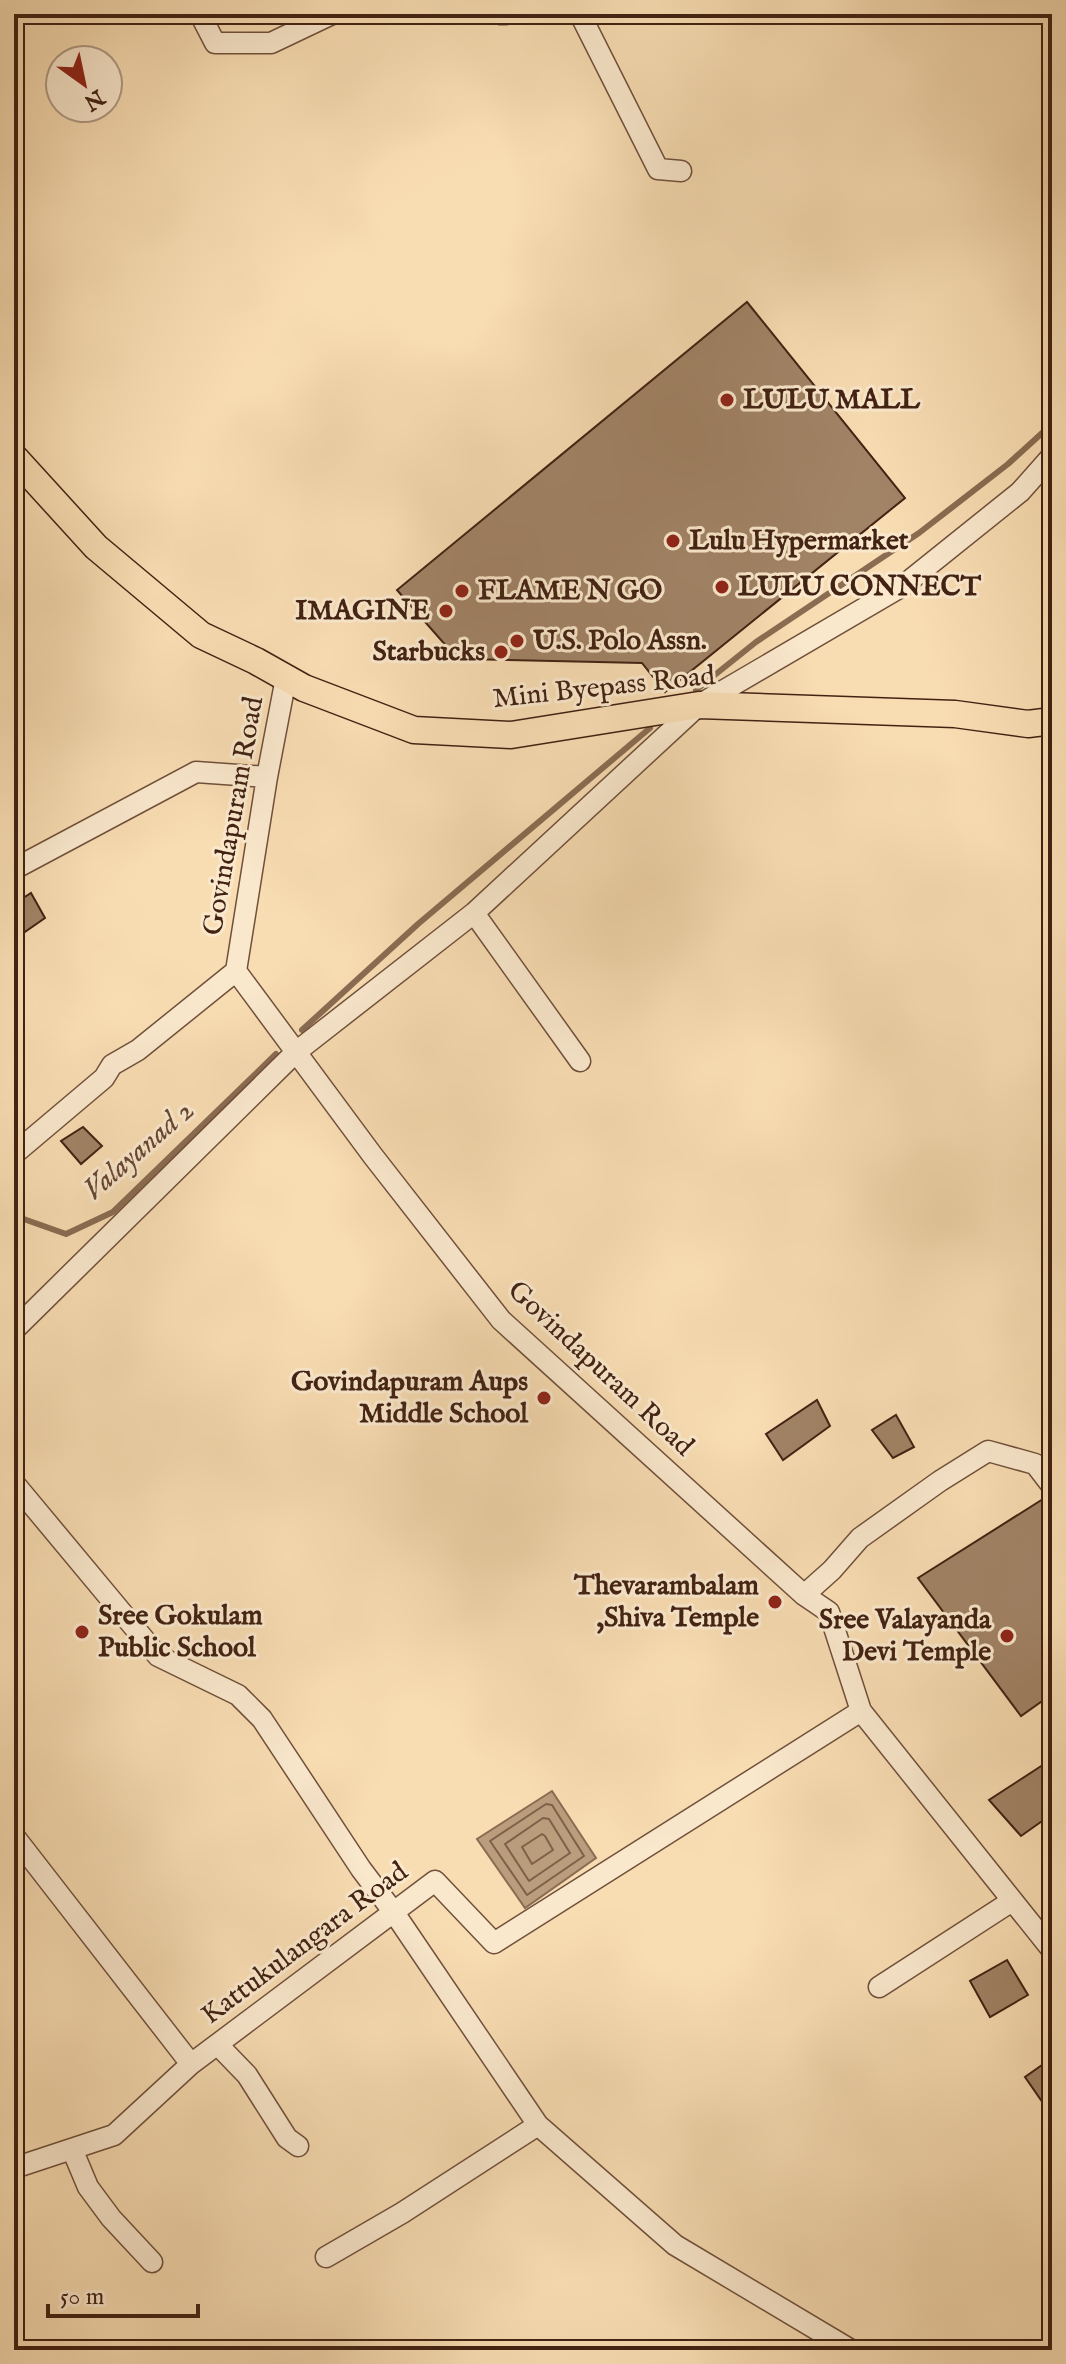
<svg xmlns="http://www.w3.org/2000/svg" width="1066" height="2364" font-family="'IM FELL English',serif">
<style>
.water{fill:#ba9d7c;stroke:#8a6c52;stroke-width:2}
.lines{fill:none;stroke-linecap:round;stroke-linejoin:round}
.shore{stroke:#7e6048;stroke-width:2}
.stream{stroke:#8a6c52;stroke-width:6}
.building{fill:#a18366;stroke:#422213;stroke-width:2}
.minor-casing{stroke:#70503b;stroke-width:23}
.major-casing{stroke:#422213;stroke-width:29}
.minor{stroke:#fae8cd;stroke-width:20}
.major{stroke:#f8dcb2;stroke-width:26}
.poi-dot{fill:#8f2418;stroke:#fae8cd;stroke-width:3}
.labels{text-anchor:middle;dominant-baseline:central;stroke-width:6;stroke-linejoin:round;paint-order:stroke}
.poi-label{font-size:28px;font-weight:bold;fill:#422213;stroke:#fae8cd;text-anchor:start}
.street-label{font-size:28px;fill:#422213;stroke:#fae8cd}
.water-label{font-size:30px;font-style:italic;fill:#664732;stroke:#fae8cd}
</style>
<rect width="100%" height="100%" fill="#f8dcb2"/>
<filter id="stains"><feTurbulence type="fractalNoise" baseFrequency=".0025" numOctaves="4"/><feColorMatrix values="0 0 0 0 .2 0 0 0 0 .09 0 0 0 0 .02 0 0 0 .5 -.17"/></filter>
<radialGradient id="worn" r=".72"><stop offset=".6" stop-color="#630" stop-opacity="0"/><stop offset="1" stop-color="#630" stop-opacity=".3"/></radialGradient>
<path class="water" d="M552,1791L596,1858L525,1908L477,1839Z"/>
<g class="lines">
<path class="shore" d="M546,1804L552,1805L584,1856L527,1895L490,1841Z
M543,1818L549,1819L570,1853L529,1881L505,1844Z
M542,1834L545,1836L553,1850L532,1864L522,1847Z"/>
<path class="stream" d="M696,690L756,642L919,533L1008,464L1052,424
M302,1030L418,924L650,728
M14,1214L18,1217L66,1234L113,1212L276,1054"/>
</g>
<path class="building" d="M747,302L905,498L665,692L642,663L462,659L455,656L397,590Z
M31,893L45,918L19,936L14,927V904Z
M83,1127L102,1146L81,1164L61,1141Z
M817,1400L830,1426L783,1460L766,1434Z
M896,1415L914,1447L893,1458L872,1430Z
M1043,1499L1052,1511V1694L1021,1716L918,1578Z
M1052,1759V1814L1021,1836L989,1800Z
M1007,1960L1028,1995L990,2017L970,1981Z
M1052,2058V2116L1025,2077Z"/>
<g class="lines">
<g class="minor-casing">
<path id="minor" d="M200,14L215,43H271L332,14
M501,14H506
M580,14L658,169L681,171
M286,678L267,777L236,971L373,1156L501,1320L804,1595L829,1612L861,1711L1052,1950
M14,869L196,772L267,777
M474,913L580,1061
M14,1154L104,1078L112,1065L138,1050L236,971
M14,1330L296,1052L474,913L699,705L904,585L1020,492L1052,456
M14,1483L158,1656L238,1695L262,1719L361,1869L395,1914L538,2125L675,2245L851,2350
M804,1595L832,1570L860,1538L940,1481L988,1451L1035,1464L1052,1486
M14,1836L191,2064
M879,1987L1012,1901
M218,2045L247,2075L287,2138L298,2146
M72,2149L88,2187L111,2218L152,2262
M14,2168L114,2135L191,2064L435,1881L494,1943L861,1711
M326,2257L402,2213L538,2125"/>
</g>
<g class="major-casing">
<path id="major" d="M14,457L96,547L201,635L256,661L304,688L414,730L511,735L699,705L955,714L1028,724L1052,721"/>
</g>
<use href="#minor" class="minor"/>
<use href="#major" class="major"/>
</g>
<g class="poi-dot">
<circle cx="727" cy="400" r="8"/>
<circle cx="673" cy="541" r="8"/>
<circle cx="722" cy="587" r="8"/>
<circle cx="462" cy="591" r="8"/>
<circle cx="446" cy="611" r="8"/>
<circle cx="517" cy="641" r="8"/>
<circle cx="501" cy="652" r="8"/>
<circle cx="544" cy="1398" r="8"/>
<circle cx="775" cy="1602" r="8"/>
<circle cx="82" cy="1632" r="8"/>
<circle cx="1007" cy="1636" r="8"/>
</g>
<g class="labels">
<g class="poi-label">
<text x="743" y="400">LULU MALL</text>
<text x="689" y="541">Lulu Hypermarket</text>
<text x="738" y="587">LULU CONNECT</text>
<text x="478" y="591">FLAME N GO</text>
<text x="430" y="611" text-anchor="end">IMAGINE</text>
<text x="533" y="641">U.S. Polo Assn.</text>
<text x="485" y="652" text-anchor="end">Starbucks</text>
<text x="528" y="1382" text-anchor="end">Govindapuram Aups<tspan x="528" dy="32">Middle School</tspan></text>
<text x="759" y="1586" text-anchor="end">Thevarambalam<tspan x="759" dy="32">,Shiva Temple</tspan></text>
<text x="98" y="1616">Sree Gokulam<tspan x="98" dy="32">Public School</tspan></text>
<text x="991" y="1620" text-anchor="end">Sree Valayanda<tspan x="991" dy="32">Devi Temple</tspan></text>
</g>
<g class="street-label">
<text transform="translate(604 688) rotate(-6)">Mini Byepass Road</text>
<text transform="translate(234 816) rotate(-80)">Govindapuram Road</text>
<text transform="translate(600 1369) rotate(43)">Govindapuram Road</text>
<text transform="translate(305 1944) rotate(-37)">Kattukulangara Road</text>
</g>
<g class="water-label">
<text transform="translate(139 1151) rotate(-41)">Valayanad 2</text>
</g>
</g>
<rect width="1066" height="2364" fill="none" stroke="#f8dcb2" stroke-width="48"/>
<rect x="16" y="16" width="1034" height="2332" fill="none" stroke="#422213" stroke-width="4"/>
<rect x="24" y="24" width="1018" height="2316" fill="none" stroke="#422213" stroke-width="2"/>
<g transform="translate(84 84) rotate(147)"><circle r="38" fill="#fae8cd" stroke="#b09983" stroke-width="2"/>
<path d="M0-6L14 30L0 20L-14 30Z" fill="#8f2418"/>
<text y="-12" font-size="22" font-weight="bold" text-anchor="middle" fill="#422213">N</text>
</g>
<path d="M48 2304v12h150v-12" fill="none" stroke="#422213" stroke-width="4"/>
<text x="60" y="2304" font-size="24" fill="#422213" stroke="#fae8cd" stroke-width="6" paint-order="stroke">50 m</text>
<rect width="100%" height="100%" filter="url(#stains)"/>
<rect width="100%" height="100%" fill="url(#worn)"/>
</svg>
